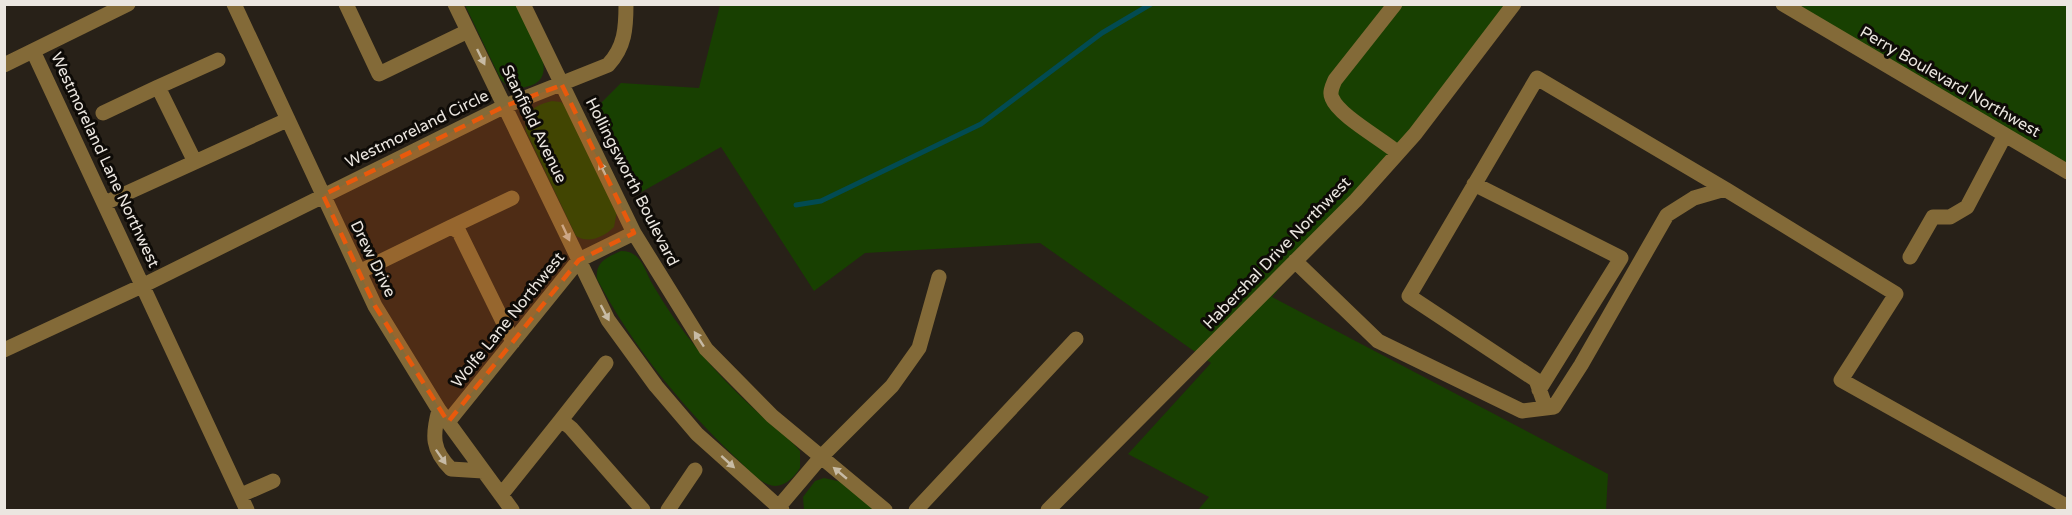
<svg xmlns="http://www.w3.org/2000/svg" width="2072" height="515" font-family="'Varela Round',sans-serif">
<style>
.green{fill:#184001}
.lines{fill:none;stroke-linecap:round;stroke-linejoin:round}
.stream{stroke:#024b52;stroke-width:5}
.minor{stroke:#836a38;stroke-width:15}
.oneway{fill:#c7bba5}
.marked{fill:#e8590c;fill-opacity:0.2;stroke:#e8590c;stroke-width:4.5;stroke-dasharray:12 8;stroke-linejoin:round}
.labels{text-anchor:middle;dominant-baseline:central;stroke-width:6;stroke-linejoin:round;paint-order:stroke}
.street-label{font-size:16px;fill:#ebe6e0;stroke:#0e0b07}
</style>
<rect width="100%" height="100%" fill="#282118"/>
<path class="green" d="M465,5H517C531,34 573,90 510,88L501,80Z
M720,5H1509L1487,43L1272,297L1608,474L1606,510H1198L1209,497L1128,454L1211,363L1040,243L865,253L814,291L721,147L638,194L597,107L621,83L699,88Z
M1777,5H2067V168Z
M552,101L561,102L568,109L617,211L614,227C604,237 589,244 576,236L526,131C523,112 535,105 552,101Z
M621,251C642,251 644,270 653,285C679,330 714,372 752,407C768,422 786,434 800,451V468C795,476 786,486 775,486C760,485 746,467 735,457C680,404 633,347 597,279C595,262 607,257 621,251Z
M824,478L842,482L876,510H804L803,497L815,481Z"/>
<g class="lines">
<path class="stream" d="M796,205L821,201L981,124L1102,33L1151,4"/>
<path class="minor" d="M234,4L375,306L439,410L512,510
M346,4L379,74L468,31
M455,4L608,320L656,386L697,434L782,510
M523,4L634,233L706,349L772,416L885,510
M1395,4L1335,80C1333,85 1329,92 1332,98C1339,116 1382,139 1398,153
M1783,4L2068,172
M33,51L247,510
M4,65L128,4
M158,87L218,60
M103,113L158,87L195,162
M1474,184L1621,258L1539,390
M105,203L287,120
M451,227L512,198
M1910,257L1933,217H1950L1967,207L2005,135
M1295,261L1378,341L1522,411L1554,407L1581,365L1667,215L1694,198L1725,189L1896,294L1841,380L2068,507
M359,272L451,227L459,232L513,342
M4,350L144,285L505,106L608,65C625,47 626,28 626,4
M1546,408L1536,380L1409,296L1537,78L1725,189
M439,410C432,436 432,450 451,469L483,471
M561,420L606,363
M448,422L579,260L634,233
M241,495L273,481
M501,495L561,420L571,428L643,510
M668,510L695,470
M776,510L821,457L892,386L919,348L939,277
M916,510L1076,339
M1048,510L1356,200L1415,134L1514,4"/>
</g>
<defs><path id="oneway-solid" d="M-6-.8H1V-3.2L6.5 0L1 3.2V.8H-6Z" transform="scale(1.5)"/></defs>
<g class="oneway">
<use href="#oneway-solid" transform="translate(481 57) rotate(64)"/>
<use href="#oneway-solid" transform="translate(603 170) rotate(-116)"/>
<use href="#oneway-solid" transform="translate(566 233) rotate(65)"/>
<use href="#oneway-solid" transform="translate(605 313) rotate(62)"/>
<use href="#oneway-solid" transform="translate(699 339) rotate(-123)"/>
<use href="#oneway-solid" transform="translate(441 457) rotate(55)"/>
<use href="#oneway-solid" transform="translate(728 462) rotate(42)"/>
<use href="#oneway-solid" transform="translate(840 473) rotate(-140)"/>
</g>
<path class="marked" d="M562,85L634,233L579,260L448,422L375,306L323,195L505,106Z"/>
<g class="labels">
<g class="street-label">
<text transform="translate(1950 82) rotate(30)">Perry Boulevard Northwest</text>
<text transform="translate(534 124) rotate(64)">Stanfield Avenue</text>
<text transform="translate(417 129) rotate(-26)">Westmoreland Circle</text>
<text transform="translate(105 160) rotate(65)">Westmoreland Lane Northwest</text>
<text transform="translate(632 182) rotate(63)">Hollingsworth Boulevard</text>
<text transform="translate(1277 253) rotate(-46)">Habershal Drive Northwest</text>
<text transform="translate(373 259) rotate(64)">Drew Drive</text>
<text transform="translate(508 320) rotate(-51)">Wolfe Lane Northwest</text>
</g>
</g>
<rect width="2072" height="515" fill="none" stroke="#ebe6e0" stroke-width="12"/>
</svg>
